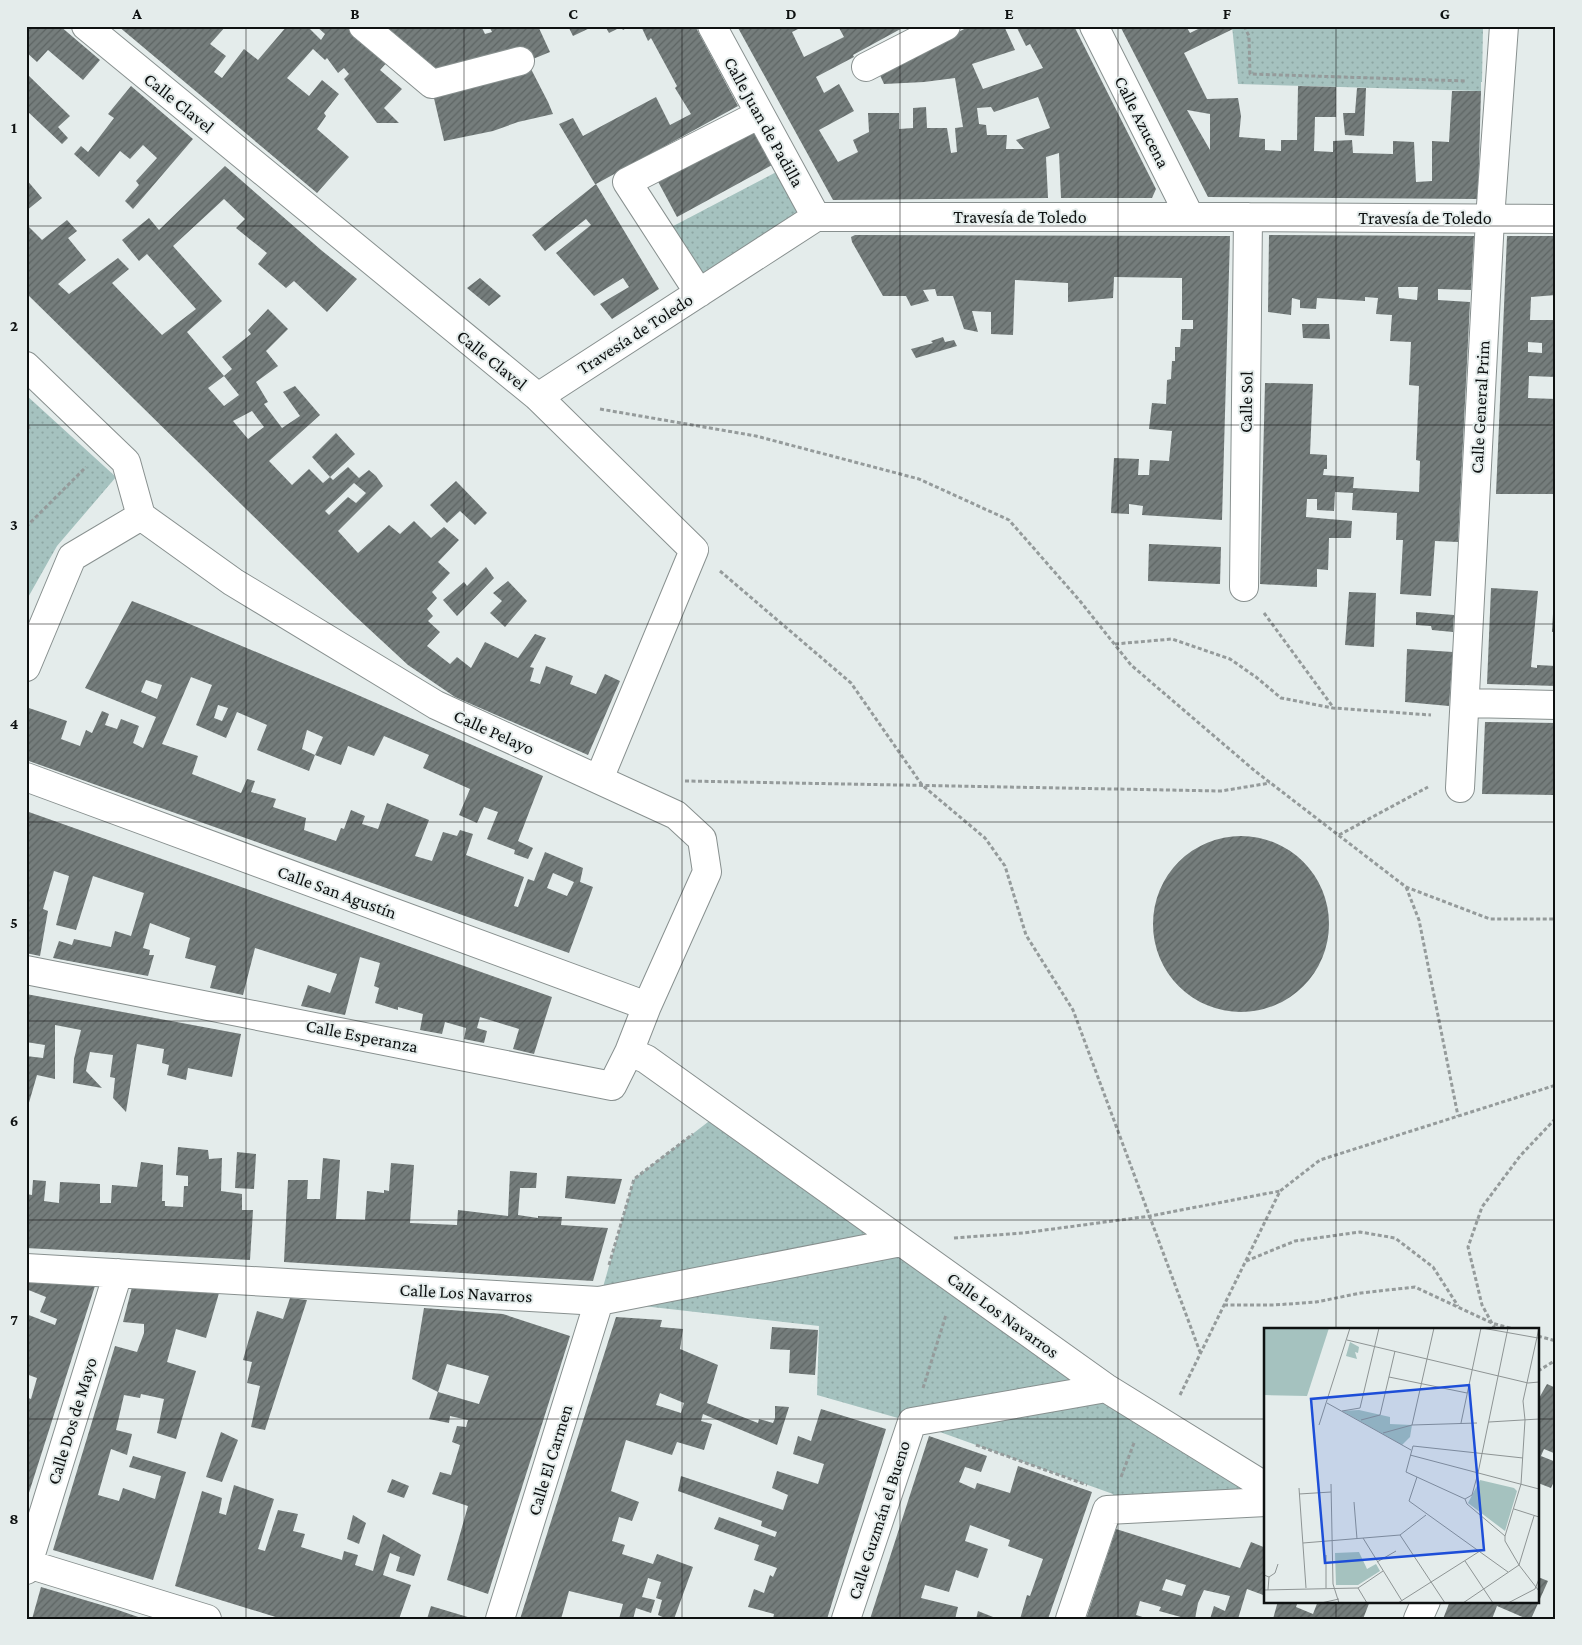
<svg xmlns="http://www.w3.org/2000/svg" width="1582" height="1645" font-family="'Crimson Pro',serif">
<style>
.park{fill:url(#park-dots)}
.building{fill:url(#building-hatch);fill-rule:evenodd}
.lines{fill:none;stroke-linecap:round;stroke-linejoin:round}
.minor-casing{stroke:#88908f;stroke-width:30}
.path{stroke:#959b9b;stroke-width:3;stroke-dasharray:4 2.5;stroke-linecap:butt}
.minor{stroke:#fff;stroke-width:28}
.grid{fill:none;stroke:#0e1111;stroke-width:1;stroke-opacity:0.55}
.labels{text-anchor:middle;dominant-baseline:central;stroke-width:4;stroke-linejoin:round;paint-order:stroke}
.street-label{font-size:18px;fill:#0e1111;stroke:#e4eceb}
.inset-road{fill:none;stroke:#8e9494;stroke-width:1}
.view{fill:#1d4ed8;fill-opacity:0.15;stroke:#1d4ed8;stroke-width:2.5}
.inset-edge{fill:none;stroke:#0e1111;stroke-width:2.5}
.neatline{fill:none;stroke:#0e1111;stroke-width:2}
.grid-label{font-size:16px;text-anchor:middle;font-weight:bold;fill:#0e1111}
</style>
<defs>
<pattern id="park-dots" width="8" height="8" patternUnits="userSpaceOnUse" patternTransform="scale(1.25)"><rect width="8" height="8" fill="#a5c2bf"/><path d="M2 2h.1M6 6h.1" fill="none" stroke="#8da6a3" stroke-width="1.8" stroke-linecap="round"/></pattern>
<pattern id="building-hatch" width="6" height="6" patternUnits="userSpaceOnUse" patternTransform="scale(1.25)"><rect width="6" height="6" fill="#757d7c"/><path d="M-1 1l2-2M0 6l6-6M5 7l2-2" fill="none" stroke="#5e6564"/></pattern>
</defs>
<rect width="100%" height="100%" fill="#e4eceb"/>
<path class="park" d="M1232,26H1483L1482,82H1481V91L1238,84Z
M788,166L816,217L699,293L660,233Z
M26,395L116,477L57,546L26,601Z
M721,1112L1266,1487L1107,1510L1113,1494L912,1422L817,1395L819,1326L599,1301L634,1179Z"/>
<path class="building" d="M26,26H60L100,60L83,80L48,50L37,62L26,52Z
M118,26H204L206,29L209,26H226L210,44L226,56L214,72L222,78L244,49L258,60L287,26H307L321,40L325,34L316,26H351L390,59L380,70L402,89L384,108L399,123H377L344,79L349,74L344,68L338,73L327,58L325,60L313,49L287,78L309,96L322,80L339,94L324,113L326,116L317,129L349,157L317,193Z
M383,26H451L455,30L453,26H481L485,34L492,32L489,26H538L550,52L528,61L434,74Z
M568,26H594L573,36Z
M605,26H630L623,30L621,27L609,33Z
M641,26H695L738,106L596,184L659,289L612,319L600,304L629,287L623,278L594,296L556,253L591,225L586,219L545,251L532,235L596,184H595L559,124L573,118L583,136L656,97L670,125L691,114L675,88L677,86L651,38L648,41Z
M737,26H804L792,32L804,57L844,37L838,26H906L853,55L854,57L816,77L824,93L839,84L854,111L819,130L838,162L858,152L853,140L869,132L868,113H899V129L913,128V108L926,107L927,128H947L951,153L957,152L955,128L963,127L955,78L924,82L884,84L879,73L970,26H1004L1015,50L972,64L983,89L1043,68L1030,44L1026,46L1016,26H1074L1156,189L1152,198H1061L1059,153L1046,157L1048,198L833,200ZM1038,97L1050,128L1016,140L1024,149H1006L1007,135H987L986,125L979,124L977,108L991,107L994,112Z
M1120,26H1186L1190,33L1204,26H1232L1233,29L1184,53L1207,99L1238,98L1241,116L1239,137L1265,139V150L1281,151V140H1297L1298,86L1336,87V117H1315L1314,151L1333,152V141L1352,140L1353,153L1393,154V141L1414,142L1416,182L1432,181V141L1449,142L1452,91H1481L1478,199L1208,197ZM1187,110L1210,114V150Z
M531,69L548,102L553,114L518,122L493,131L444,141L433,94Z
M28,75L70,116L58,127L68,138L62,144L26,110V76Z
M131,86L193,139L133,209L125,201L139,185L136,181L157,158L143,145L130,159L120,151L99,177L74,154L81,146L88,152L114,118L108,114Z
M1357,88H1366L1364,136L1345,135L1343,113H1355Z
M750,126L772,165L677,217L655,176Z
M225,166L321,250L357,279L327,312L294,281L286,288L258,264L267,253L236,228L245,219L224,199L173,246L222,301L187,332L224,376L232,369L222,357L251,334L248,330L268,309L288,329L266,351L278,366L256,382L268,402L264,404L282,428L300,416L283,392L295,386L320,415L269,461L292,485L309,469L323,483L330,477L333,480L348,467L359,478L369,470L376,476L383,486L338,531L358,553L389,525L400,534L414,521L431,538L444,527L459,540L438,562L450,573L432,592L437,598L427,609L433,616L428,621L440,632L427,646L450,664L457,657L471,668L485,642L518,658L535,634L546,638L530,667L534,668L530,681L540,684L546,666L573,676L570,684L596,694L605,674L620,681L588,755L455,697L408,665L354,615L26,293V224L42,240L67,220L77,231L68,238L86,260L58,284L69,294L118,258L129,269L112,283L162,335L196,309L147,254L139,261L122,240L149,218L159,230ZM224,376L239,395L224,406L208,388ZM252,411L264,427L248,439L233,421ZM354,483L366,493L356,503L348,497L329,515L325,511Z
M26,179L42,198L26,211Z
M855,235L1230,236L1222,520L1142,515L1143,506L1129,504V514L1111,513L1114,458L1139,459L1138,475H1149L1150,460L1169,461L1172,431L1149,429L1152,403L1166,404L1167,380L1171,379L1172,361H1175V347H1180L1181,329H1193V320H1182V278L1114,277L1113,298L1068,302V283L1015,280L1013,335L991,334V312L972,311L978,332L964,329L953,296H937L935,289L923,290L929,301L911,306L906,296H883L852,242L851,237Z
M1269,235L1474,236L1471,290L1438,289V300L1470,302L1458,542L1435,541L1431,596L1400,594L1403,540H1396L1397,513L1352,510L1353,493L1335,492L1334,511L1317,510V499H1307L1306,517L1352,521L1351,538H1329L1328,570L1317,569V587L1260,584L1265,383L1313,384L1310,454L1327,455V469H1324L1323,475L1354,477L1353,488L1419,492L1420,461L1416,460L1419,386L1409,385L1411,342L1390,341L1392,315L1376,314L1378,298L1365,297V301L1317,298L1316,309L1300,308V300L1292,298L1291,315L1268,312ZM1398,287H1418L1417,300L1399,298Z
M1507,236H1556V295L1531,297L1530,320H1556V377L1529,376L1528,398L1556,399V494H1496ZM1528,342L1542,343V353L1528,352Z
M480,278L501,296L489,306L467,288Z
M1302,324H1329L1330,339L1303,338Z
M943,337L945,342L954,340L957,346L916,358L911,349L933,343L931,341Z
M336,433L355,454L330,477L312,457Z
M456,481L487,513L475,525L460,511L447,523L430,505Z
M1149,544L1221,547L1220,584L1148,581Z
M486,567L494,578L457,616L443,600L464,582L467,586Z
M508,581L527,601L505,627L490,613L502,601L493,593Z
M1491,588L1538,591L1531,667L1537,668V665L1556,666V686L1487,684Z
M1349,592L1376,593L1374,647L1345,645Z
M132,601L173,617L344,689L543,776L518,841L533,848L528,859L514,854L515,850L487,839L498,812L484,807L477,823L459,815L470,789L423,768L429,755L384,736L374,756L348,746L341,765L315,755L309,771L257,750L267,725L237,712L226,738L196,725L212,685L191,677L162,744L198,756L192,774L241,793L247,779L255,781L251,792L276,799L273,807L306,818L304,830L336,841L341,828L344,829L351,810L365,816L362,824L378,829L387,803L429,820L415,856L432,861L443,832L457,836L460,830L473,834L466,855L524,877L514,906L518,907L528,879L534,881L545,852L583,868L580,882L593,887L569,953L26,760V707L67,721L61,739L80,746L86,730L92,733L102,711L109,714L105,725L117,729L121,719L139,726L133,743L143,748L156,717L85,688ZM146,680L162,685L157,699L141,692ZM218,705L228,708L222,721L214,718ZM307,730L323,737L315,755L302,749ZM553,873L574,882L567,896L547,888Z
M1416,612L1454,615L1453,632L1432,630L1431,626L1416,625Z
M1553,614H1556V632H1552Z
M1407,649L1453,652L1449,706L1405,702Z
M1485,722L1556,723V769L1554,768L1553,795L1482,794Z
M26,811L552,997L534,1054L513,1049L519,1029L480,1017L477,1028L487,1031L484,1043L464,1039L466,1028L445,1022L442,1034L420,1030L423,1014L398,1007V1010L375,1003L379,988L374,986L380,963L360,957L345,1015L301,1006L308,985L330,993L337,974L255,948L243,995L210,988L216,966L185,958L190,938L150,923L143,948L150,950L149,955H154L148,976L53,958L59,941L72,945L74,939L111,947L115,931L131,936L144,893L93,876L76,930L56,925L69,876L54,871L43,909L48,911L40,956L26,953V910L28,905H26Z
M1153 924a88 88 0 1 1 176 0a88 88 0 1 1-176 0Z
M26,994L241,1034L232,1077L188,1068L186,1080L167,1075L169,1065L162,1063L164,1049L137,1044L126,1112L113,1098L115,1078L110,1077L113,1055L90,1052L86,1071L102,1088L73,1083L74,1059L81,1030L55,1025V1079L37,1075L26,1113V1056L43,1058L45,1045L26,1042Z
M178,1147L208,1150L209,1159L222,1158L221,1191L242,1194V1210H253L250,1260L26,1248V1194L32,1195L33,1180L46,1181L44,1201L59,1203L60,1182L100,1184V1203H111L112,1185L137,1187L141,1162L163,1165L162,1201H165V1206L183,1207L184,1186H188V1176L176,1175Z
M237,1152L256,1154L254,1189L235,1188Z
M323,1158L340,1160L336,1219L365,1220L367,1191L384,1193V1190L389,1191L391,1163L414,1165L410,1223L457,1225L458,1210L508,1216L510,1171L537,1173L536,1188H520L518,1215L538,1218V1216L562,1217L561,1225L608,1228L593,1281L284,1262L288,1180H308L307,1199H320Z
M567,1176L622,1179L615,1204L565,1198Z
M26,1282L95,1286L27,1499L26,1397L31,1399L37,1378L26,1374V1314L55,1325L57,1319L40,1312L46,1297L26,1289Z
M132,1287L219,1293L206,1338L176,1329L167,1362L196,1371L176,1439L157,1433L164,1399L141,1394L140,1398L124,1395L116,1430L132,1434L127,1455L111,1449L98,1495L119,1501L123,1488L155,1499L161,1476L129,1467L133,1456L186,1472L153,1580L53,1550L115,1346L137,1352L144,1333V1324L123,1322Z
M290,1298L307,1300L265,1430L251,1427L260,1386L247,1383L252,1362L243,1360L257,1311L283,1319Z
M424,1308L503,1314L570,1336L488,1594L447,1580L468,1506L432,1494L440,1472L451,1475L460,1445L452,1442L457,1426L466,1427L468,1420L450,1416L449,1423L429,1419L438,1392L412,1379ZM447,1364L489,1376L479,1404L438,1392Z
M616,1317L662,1320L660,1327L683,1329L680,1349L718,1365L707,1403L758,1423L759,1419L773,1423L775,1418V1406L789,1407L777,1445L703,1414L701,1421L712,1424L704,1450L677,1442L672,1455L626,1440L611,1491L639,1502L632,1521L619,1517L612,1541L625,1545L622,1554L653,1564L657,1554L693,1567L674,1619H667L658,1615L662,1600L656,1598L661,1582L648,1578L642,1597L655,1600L651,1613L636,1608L633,1619H619L623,1604L569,1591L561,1619H520ZM660,1393L684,1403L681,1413L656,1405Z
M772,1327L818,1330L815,1375L789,1373L790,1350L770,1349Z
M1547,1384L1556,1388V1454L1544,1449L1541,1456L1556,1462V1477L1551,1488L1538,1483V1400Z
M821,1409L886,1429L827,1619H773L774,1614L748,1607L754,1589L764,1593L770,1575L773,1577L777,1568L754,1560L759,1545L714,1529L719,1517L775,1537L777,1532L761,1526L762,1521L678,1491L681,1476L783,1510L788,1495L772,1488L777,1471L818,1484L824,1464L793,1454L798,1436L811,1441Z
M221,1432L238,1440L222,1482L206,1477Z
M929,1436L987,1456L981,1472L965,1467L959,1482L975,1489L977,1483L1010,1493L1018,1466L1092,1492L1048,1619H1020L1027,1595L1030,1596L1043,1559L1008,1546L1010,1540L970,1525L965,1541L988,1549L978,1578L956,1570L949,1592L925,1585L921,1598L958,1607L955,1619H870Z
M392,1479L409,1486L404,1498L387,1492Z
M234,1485L274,1499L258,1549L265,1551L278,1510L298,1514L293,1531L305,1534L301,1547L342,1560L344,1551L358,1555L355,1565L373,1571L383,1534L421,1555L414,1576L396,1571L400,1557L390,1553L383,1575L411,1585L399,1619H282L175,1586L202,1491L222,1498L219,1513L226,1515Z
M353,1515L366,1523L359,1544L347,1539Z
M1116,1529L1240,1568L1251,1542L1266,1548V1596L1247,1589L1238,1619H1210L1214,1606L1225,1611L1230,1596L1204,1590L1198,1603L1195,1619H1188L1159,1611L1161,1607L1140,1601L1136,1615L1149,1619H1086ZM1166,1579L1186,1585L1182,1596L1162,1590Z
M1538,1577L1548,1581L1531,1619H1527L1497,1606L1492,1619H1443L1450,1601H1538Z
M41,1587L115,1609L144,1619H32Z
M1278,1601H1298L1296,1607L1313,1614L1318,1601H1370L1363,1619H1273Z
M431,1606L471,1618V1619H427Z
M978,1611L998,1619H976Z"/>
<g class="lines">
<g class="minor-casing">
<path id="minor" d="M86,26L538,397L694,550L599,779
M363,26L432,84L520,61
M712,26L816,217
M1094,26L1190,217
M866,67L946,26
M699,293L627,182L760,114
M26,366L126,462L141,516
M538,397L816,217H1248L1556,219
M1244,587L1248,217
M26,667L72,557L141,516
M1465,703L1556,705
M26,777L647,1006
M1460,788L1490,219L1504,26
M26,970L612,1086L629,1052L647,1006L707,872L702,839L676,815L436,705L233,582L141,516
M629,1052L646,1059L1106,1388L1266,1487
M26,1268L599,1301L901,1242
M28,1564L207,1619
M26,1570L118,1273
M500,1619L599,1301
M846,1619L912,1422L1106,1388
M1070,1619L1107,1510L1266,1502
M1418,1619L1426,1601"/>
</g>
<path class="path" d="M1244,26L1249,36L1250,74L1466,81
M600,409L756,436L919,479L1009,520L1080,601L1131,665L1255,771L1406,887L1490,919H1556
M26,419L29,428L26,439
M26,527L86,467
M720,571L851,683L922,785L985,838L1005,866L1026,935L1073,1010L1200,1352
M1264,613L1333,707
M1115,644L1172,639L1230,659L1256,677L1281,698L1333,708L1431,715
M685,781L1221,791L1270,783
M1339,835L1428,787
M1406,887L1419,920L1458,1116
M954,1238L1023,1233L1150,1216L1280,1191
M1246,1261L1295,1241L1360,1232L1395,1238L1433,1267L1458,1306
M609,1265L634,1179L693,1134
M1224,1305H1274L1316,1302L1361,1293L1415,1287L1492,1323L1513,1329
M1495,1329L1482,1305L1468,1247L1482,1207L1520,1156L1556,1118
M1538,1336L1556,1341
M1538,1371L1556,1360
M923,1388L946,1315
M1180,1395L1280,1191L1320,1160L1556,1085
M976,1445L1087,1485
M1121,1477L1134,1443"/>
<use href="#minor" class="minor"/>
</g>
<path class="grid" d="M246,26V1619M464,26V1619M682,26V1619M900,26V1619M1118,26V1619M1336,26V1329M26,226H1556M26,425H1556M26,624H1556M26,822H1556M26,1021H1556M26,1220H1556M26,1419H1266M1538,1419H1556M1336,1601V1619"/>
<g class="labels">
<g class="street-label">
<text transform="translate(179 103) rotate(39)">Calle Clavel</text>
<text transform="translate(764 122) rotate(61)">Calle Juan de Padilla</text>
<text transform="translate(1142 122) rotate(63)">Calle Azucena</text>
<text x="1020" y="217">Travesía de Toledo</text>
<text x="1425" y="218">Travesía de Toledo</text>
<text transform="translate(635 334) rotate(-33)">Travesía de Toledo</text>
<text transform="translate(492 360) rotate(39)">Calle Clavel</text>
<text transform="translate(1246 402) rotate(-89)">Calle Sol</text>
<text transform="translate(1480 407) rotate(-87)">Calle General Prim</text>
<text transform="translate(494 732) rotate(24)">Calle Pelayo</text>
<text transform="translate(337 892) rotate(20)">Calle San Agustín</text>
<text transform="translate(362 1036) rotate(11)">Calle Esperanza</text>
<text transform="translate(466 1293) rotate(3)">Calle Los Navarros</text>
<text transform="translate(1003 1315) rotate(36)">Calle Los Navarros</text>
<text transform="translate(72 1421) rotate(-73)">Calle Dos de Mayo</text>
<text transform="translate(550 1460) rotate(-73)">Calle El Carmen</text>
<text transform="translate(879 1520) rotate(-72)">Calle Guzmán el Bueno</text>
</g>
</g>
<g transform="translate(1264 1328)">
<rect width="275" height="275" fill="#e4eceb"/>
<path d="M0,0H65L43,68L0,67Z" fill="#a5c2bf"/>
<path d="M86,14L95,19L94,25L91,24L93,31L82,28ZM95,82L126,89V96L148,97L146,109L138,117L78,83ZM216,152L250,160L253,163L241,203L204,175ZM95,224L103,241L112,236L116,243L94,257H72L71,225Z" fill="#a5c2bf"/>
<path class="inset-road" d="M218,0L274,10M83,12L264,55L275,54M125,49L203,65M63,75L147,122M78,83L96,80L115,0M97,92L116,87L131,23M225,94L275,91M197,95L217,0M55,97L86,0M148,97L170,0M119,105L148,97L213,95M146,127L275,161M153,149L145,173L244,244M67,156L69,256L75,275M35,160L42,260M35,166L67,164M201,171L142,144L149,118L259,130M201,171L208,167L214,145L244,0M201,171L203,176L241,208V213L255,237L275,263M90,174L93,211M250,181L275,189M136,207L181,275M241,208L257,156L261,92L259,73L275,0M99,210L138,273M39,215L136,207L162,187M62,227V260M201,233L229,275M113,234L132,223M0,247L5,249L4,262M5,249L11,245L14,236M94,260L103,275M0,262L94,260L119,243M57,275L75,271M134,275L216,223M199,275L255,237L270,188M244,275L271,261L275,251"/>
<path class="view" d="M205,57L220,222L61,235L47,71Z"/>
<rect width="275" height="275" class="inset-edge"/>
</g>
<rect width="1582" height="1645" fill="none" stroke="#e4eceb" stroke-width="55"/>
<rect x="28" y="28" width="1526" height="1590" class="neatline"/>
<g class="grid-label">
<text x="137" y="19">A</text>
<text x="355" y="19">B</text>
<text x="573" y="19">C</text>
<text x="791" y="19">D</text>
<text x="1009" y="19">E</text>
<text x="1227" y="19">F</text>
<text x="1445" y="19">G</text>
<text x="14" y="133">1</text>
<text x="14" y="331">2</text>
<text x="14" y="530">3</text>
<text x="14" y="729">4</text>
<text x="14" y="928">5</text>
<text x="14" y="1126">6</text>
<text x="14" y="1325">7</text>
<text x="14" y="1524">8</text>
</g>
</svg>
